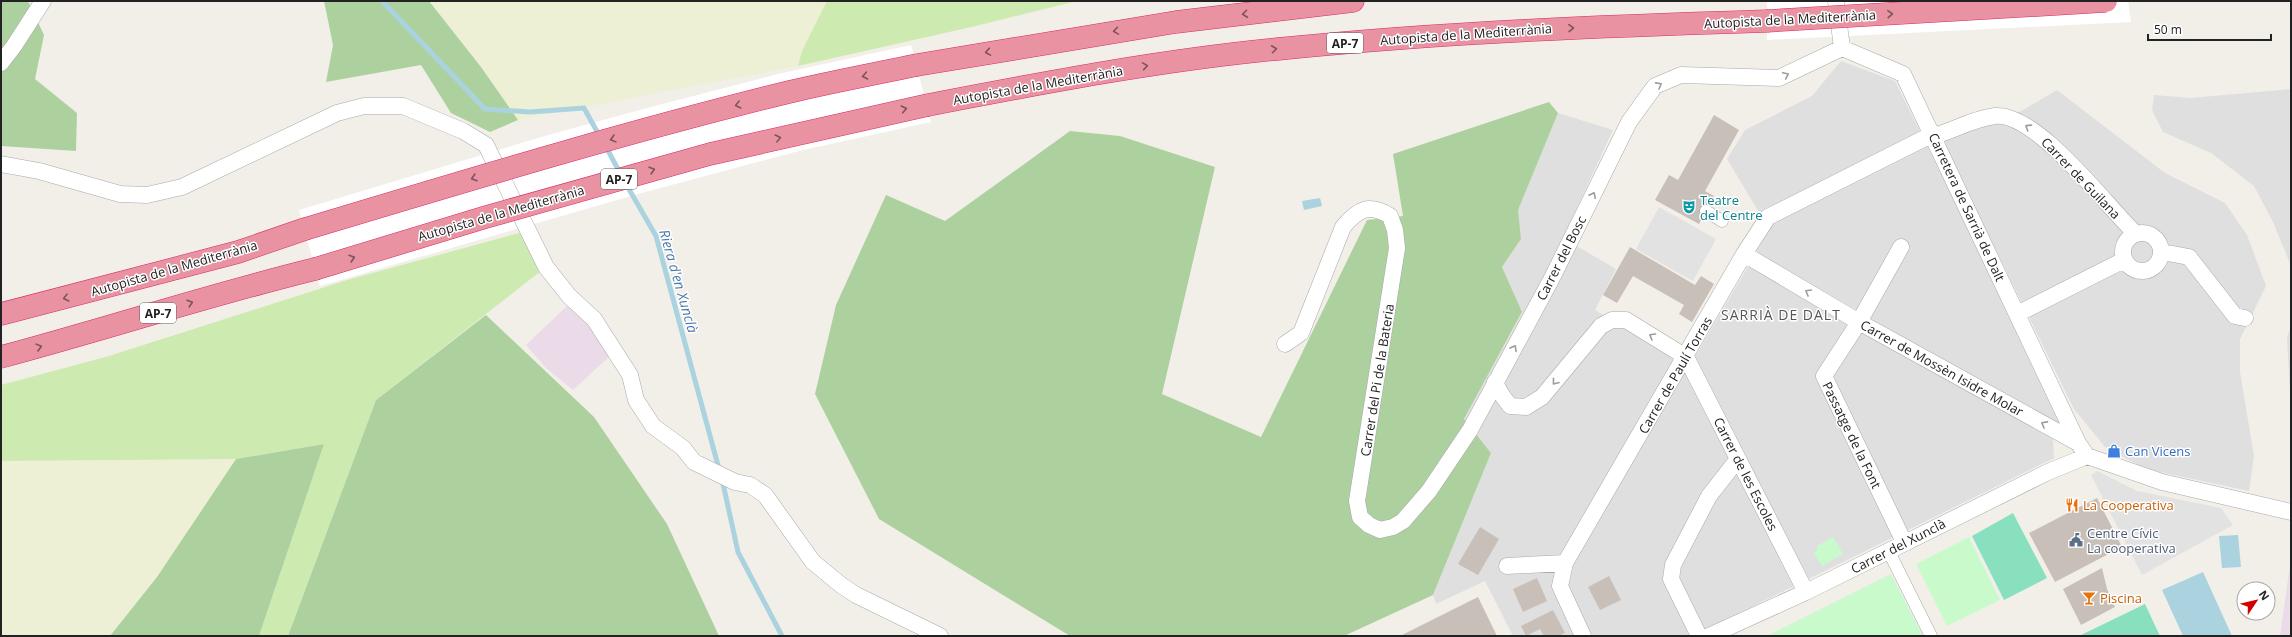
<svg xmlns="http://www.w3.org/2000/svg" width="2292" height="637" font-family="'Open Sans',sans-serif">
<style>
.residential{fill:#e0dfdf}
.industrial{fill:#ebdbe8}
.farmland{fill:#eef0d5}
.grass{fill:#cdebb0}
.forest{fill:#add19e}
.park{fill:#c8facc}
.pitch{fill:#88e0be}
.parking{fill:#e2e2e2}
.water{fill:#aad3df}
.pier{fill:#fff}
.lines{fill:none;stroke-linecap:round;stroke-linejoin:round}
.stream{stroke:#aad3df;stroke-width:5}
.building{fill:#c7bfb8}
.pedestrian-casing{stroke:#a9a9a9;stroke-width:13}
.minor-casing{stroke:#a9a9a9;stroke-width:17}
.motorway-casing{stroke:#dc2a67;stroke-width:23}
.pedestrian{stroke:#fff;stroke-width:12}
.minor{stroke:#fff;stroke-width:16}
.motorway{stroke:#e892a2;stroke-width:22}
.motorway-bridge-casing{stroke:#dc2a67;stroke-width:23;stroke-linecap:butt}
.motorway-bridge{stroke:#e892a2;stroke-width:22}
.oneway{stroke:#7b545c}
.oneway2{stroke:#9c9c9c}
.labels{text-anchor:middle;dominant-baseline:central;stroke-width:3;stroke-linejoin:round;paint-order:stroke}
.shield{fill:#fff;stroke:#646464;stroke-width:1}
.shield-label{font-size:12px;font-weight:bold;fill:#222}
.street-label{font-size:13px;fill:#222;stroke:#fff}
.culture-label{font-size:13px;fill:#0d838f;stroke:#fff;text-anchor:start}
.shop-label{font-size:13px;fill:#366cbe;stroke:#fff;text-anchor:start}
.food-label{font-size:13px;fill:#c56008;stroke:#fff;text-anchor:start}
.service-label{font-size:13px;fill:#4e5e75;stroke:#fff;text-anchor:start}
.water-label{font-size:14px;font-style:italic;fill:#4a7aab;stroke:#fff}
.neighbourhood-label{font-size:14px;letter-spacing:1px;fill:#555;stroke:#fff}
</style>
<rect width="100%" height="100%" fill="#f2efe9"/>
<path class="residential" d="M1841,61L1895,81L2064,421L2059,427L1756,252L1769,229L1727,159L1745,130L1812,96Z
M2291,89V266L2273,222L2254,186L2211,153L2163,132L2152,110L2154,95L2191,98Z
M2057,90L2165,173L2225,203L2247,235L2266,286L2240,339V372L2254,456L2249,491L2146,469L2105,447L2074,409L1942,140L1973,125L2006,120Z
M1558,113L1613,130L1563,238L1616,269L1595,310L1670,355L1686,372L1749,265L2053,439L2054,458L1693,636H1513L1485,581L1436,604L1433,595L1491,453L1464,419L1522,313L1502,267L1521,239L1517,210Z
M2291,325V413L2287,338Z"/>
<path class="industrial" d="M569,304L594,326L612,354L573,390L546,368L526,345Z
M2291,558V636H2280Z"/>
<path class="farmland" d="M429,1H827L802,51L798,66L518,120L481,67Z
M236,459L157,577L110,636H1V461Z"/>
<path class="grass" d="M827,1H1077L976,26L798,66L802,51Z
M530,230L546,267L376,400L288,636H259L324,444L236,459L1,461V385L109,356L347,280Z"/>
<path class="forest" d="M1,1H28L44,35L35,79L77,113L76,151L1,146Z
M324,1H429L481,67L518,120L490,132L451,113L421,65L326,82L333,45Z
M1549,102L1558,113L1518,210L1521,239L1502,267L1522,312L1464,419L1491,453L1433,595L1344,636H1070L879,519L815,394L836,305L886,195L945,221L1070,131L1120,136L1215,167L1162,394L1261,437L1367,220L1403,216L1393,154Z
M486,315L594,417L667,524L719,636H288L376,400Z
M324,444L259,636H110L157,577L236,459Z"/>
<path class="park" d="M1833,537L1843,554L1822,566L1813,552L1818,550L1817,546Z
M1969,537L2000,600L1947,626L1916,564Z
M1891,574L1923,636H1767Z"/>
<path class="pitch" d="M2013,513L2047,578L2004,600L1972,536Z
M2145,604L2160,636H2081V635Z"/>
<path class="parking" d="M1659,207L1716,239L1693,281L1636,249Z
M2097,471L2137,491L2221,508L2233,525L2142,575L2091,475Z"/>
<path class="water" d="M1320,198L1322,206L1304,210L1302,201Z
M2238,535L2241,567L2222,568L2219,536Z
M2203,572L2232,636H2183L2162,590Z"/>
<path class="pier" d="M1767,1H2128L2131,22L1767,40Z
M911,45L931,122L799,151L638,194L320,286L299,210L548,135L651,107L778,74Z"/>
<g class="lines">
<path class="stream" d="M382,1L485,109L530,112L584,108L600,137
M605,145L620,173
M626,184L656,236L719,469
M722,479L738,552L782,636"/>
</g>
<path class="building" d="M1714,115L1739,130L1705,191L1714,196L1699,224L1655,200L1669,175L1678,180Z
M1630,247L1695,285L1701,276L1714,284L1692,322L1679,314L1684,305L1633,276L1617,303L1603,295Z
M2097,498L2122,547L2055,582L2029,533Z
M1480,527L1499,539L1478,575L1458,564Z
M2102,568L2107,589L2115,607L2081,625L2063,589Z
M1609,576L1621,600L1600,610L1588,587Z
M1537,578L1547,601L1523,612L1513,589Z
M1478,597L1497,636H1400Z
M1553,610L1565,633L1558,636H1544L1540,629L1526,636L1521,626Z"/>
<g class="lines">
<g class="pedestrian-casing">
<path id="pedestrian" d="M1706,211L1722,221
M1888,550L1931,636"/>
</g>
<g class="minor-casing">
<path id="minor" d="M1836,1L1842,48L1903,74L2078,443L2087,456
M1,63L14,46L43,1
M1,164L39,171L120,194L147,195L182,187L337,113L364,106H403L463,131L486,145L546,267L569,296L594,319L630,375L636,400L653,426L683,448L694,462L735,482L750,485L765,495L813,562L841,585L856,595L940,636
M2123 252a19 19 0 1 1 38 0a19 19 0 1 1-38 0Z
M1901,247L1859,322L1824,376L1904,542
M2162,252L2189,257L2235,316L2245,318
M1744,254L1859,322L2078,443
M2017,314L2124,260
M1285,344L1301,333L1343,227C1358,209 1369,203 1390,216L1395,230L1397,248L1357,501L1360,517L1369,525L1380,530L1393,527L1403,521L1429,491L1470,430L1552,278L1629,122L1655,86L1681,75L1779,78L1842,48
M1686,357L1806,592
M1495,382L1501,394L1510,406L1526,407L1542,397L1601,326L1612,320H1626L1686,357
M2087,456L2162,482L2291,512
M1507,566L1565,563
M1583,636L1560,586L1565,563L1744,254L1768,217L1925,138C1949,134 1969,119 1995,116C2036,112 2106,205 2135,233
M1699,636L1671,579L1673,565L1709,496L1738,459
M1709,636L1806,592L2048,472L2087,456"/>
</g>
<g class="motorway-casing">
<path id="motorway" d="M917,65L1176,22L1353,1
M928,105C1047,82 1167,59 1288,48C1448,32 1607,26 1767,21
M1,314L238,252L305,229
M1,357C106,329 209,295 315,269"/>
</g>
<use href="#pedestrian" class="pedestrian"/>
<use href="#minor" class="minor"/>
<use href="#motorway" class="motorway"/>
<g class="motorway-bridge-casing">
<path id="motorway-bridge" d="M1767,21L2106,1
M305,229C465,181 626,132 789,92C831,82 874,74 917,65
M315,269L486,217L710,154L928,105"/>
</g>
<use href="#motorway-bridge" class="motorway-bridge"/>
</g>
<defs><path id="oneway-chevron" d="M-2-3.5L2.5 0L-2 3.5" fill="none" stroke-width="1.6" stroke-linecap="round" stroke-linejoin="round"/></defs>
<g class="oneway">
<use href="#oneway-chevron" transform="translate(1245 14) rotate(173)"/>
<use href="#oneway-chevron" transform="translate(1890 14) rotate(-3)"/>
<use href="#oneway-chevron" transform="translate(1571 28) rotate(-2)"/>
<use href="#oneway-chevron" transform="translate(1116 31) rotate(171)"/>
<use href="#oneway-chevron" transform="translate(1274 49) rotate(-7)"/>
<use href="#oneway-chevron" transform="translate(988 52) rotate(170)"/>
<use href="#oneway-chevron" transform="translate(1145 66) rotate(-9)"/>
<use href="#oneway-chevron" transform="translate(865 76) rotate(168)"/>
<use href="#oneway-chevron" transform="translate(738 105) rotate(166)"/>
<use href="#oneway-chevron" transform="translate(904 109) rotate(-12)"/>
<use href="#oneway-chevron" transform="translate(778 138) rotate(-14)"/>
<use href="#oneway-chevron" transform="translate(613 139) rotate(165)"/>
<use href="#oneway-chevron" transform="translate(652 170) rotate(-16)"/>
<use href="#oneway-chevron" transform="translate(474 178) rotate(163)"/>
<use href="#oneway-chevron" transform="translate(352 258) rotate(-17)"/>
<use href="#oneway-chevron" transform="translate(66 298) rotate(166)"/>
<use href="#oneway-chevron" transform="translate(190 303) rotate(-17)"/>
<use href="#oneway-chevron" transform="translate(39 347) rotate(-15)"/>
</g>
<g class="oneway2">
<use href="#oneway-chevron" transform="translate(1786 75) rotate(-25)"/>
<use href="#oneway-chevron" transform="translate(1659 85) rotate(-29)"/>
<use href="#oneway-chevron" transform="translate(2028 127) rotate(-147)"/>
<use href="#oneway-chevron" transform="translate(1593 195) rotate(-64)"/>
<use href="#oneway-chevron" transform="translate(1808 292) rotate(-150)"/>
<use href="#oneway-chevron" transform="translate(1652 336) rotate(-149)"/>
<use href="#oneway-chevron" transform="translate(1514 348) rotate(-61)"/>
<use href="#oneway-chevron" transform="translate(1555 382) rotate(128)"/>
<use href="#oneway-chevron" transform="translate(2044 424) rotate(-151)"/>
</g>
<defs>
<g id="theatre-bare" transform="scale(1.08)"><path d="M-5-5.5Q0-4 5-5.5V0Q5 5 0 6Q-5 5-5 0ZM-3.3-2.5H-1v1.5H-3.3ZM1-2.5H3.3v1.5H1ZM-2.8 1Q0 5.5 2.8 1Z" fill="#0f9aa8" stroke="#fff" stroke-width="2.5" paint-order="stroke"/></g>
<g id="shop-bare" transform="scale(1.08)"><path d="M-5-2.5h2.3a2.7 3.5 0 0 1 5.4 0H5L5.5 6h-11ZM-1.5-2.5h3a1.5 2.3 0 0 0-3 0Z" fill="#3f7fe0" stroke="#fff" stroke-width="2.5" paint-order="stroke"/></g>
<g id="restaurant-bare" transform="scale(1.08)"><path d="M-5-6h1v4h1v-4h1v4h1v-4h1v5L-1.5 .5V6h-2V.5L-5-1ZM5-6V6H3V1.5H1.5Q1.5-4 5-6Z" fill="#e8710a" stroke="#fff" stroke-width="2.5" paint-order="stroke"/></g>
<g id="civic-bare" transform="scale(1.08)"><path d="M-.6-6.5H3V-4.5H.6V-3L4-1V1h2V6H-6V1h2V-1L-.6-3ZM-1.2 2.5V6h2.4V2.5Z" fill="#5c6f8a" stroke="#fff" stroke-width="2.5" paint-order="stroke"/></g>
<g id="bar-bare" transform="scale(1.08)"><path d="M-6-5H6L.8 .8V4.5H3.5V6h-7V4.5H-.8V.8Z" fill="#e8710a" stroke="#fff" stroke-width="2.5" paint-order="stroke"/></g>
</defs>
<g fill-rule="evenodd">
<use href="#theatre-bare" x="1689" y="207"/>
<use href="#shop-bare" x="2114" y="451"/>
<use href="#restaurant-bare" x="2072" y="505"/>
<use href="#civic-bare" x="2076" y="540"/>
<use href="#bar-bare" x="2089" y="598"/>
</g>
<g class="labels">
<g class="shield">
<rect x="1327" y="33" width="36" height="20" rx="3"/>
<rect x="601" y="169" width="36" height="20" rx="3"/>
<rect x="140" y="303" width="36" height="20" rx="3"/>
</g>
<g class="shield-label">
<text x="1345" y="43">AP-7</text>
<text x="619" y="179">AP-7</text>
<text x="158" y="313">AP-7</text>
</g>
<g class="street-label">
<text transform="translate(1790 19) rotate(-3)">Autopista de la Mediterrània</text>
<text transform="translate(1466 34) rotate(-4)">Autopista de la Mediterrània</text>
<text transform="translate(1038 85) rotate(-10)">Autopista de la Mediterrània</text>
<text transform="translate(2081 178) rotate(46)">Carrer de Guilana</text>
<text transform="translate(1967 207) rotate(65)">Carretera de Sarrià de Dalt</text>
<text transform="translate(501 213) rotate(-16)">Autopista de la Mediterrània</text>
<text transform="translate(1561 258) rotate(-63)">Carrer del Bosc</text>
<text transform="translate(174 268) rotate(-16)">Autopista de la Mediterrània</text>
<text transform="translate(1942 368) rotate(29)">Carrer de Mossèn Isidre Molar</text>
<text transform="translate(1675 375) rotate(-60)">Carrer de Paulí Torras</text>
<text transform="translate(1377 380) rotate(-81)">Carrer del Pi de la Bateria</text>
<text transform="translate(1852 435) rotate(64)">Passatge de la Font</text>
<text transform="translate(1746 474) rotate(63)">Carrer de les Escoles</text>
<text transform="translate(1898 546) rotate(-27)">Carrer del Xunclà</text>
</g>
<g class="culture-label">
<text x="1700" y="200">Teatre<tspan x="1700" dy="15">del Centre</tspan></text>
</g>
<g class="shop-label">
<text x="2125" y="451">Can Vicens</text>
</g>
<g class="food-label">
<text x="2083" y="505">La Cooperativa</text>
<text x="2100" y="598">Piscina</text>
</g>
<g class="service-label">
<text x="2087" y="533">Centre Cívic<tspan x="2087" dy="15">La cooperativa</tspan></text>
</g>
<g class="water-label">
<text transform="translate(679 281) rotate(74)">Riera d'en Xunclà</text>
</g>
<g class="neighbourhood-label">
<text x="1781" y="314">SARRIÀ DE DALT</text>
</g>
</g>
<rect width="2292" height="637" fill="none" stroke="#222222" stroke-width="4"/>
<g transform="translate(2256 601) rotate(55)"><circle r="19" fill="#ffffff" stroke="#a7a7a7"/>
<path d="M0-3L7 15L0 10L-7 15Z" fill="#d40000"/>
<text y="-6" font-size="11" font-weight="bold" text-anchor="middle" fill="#222222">N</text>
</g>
<path d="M2148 34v6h123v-6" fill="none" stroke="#222222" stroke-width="2"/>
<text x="2154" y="34" font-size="12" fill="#222222" stroke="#ffffff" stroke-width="3" paint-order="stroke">50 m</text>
</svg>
